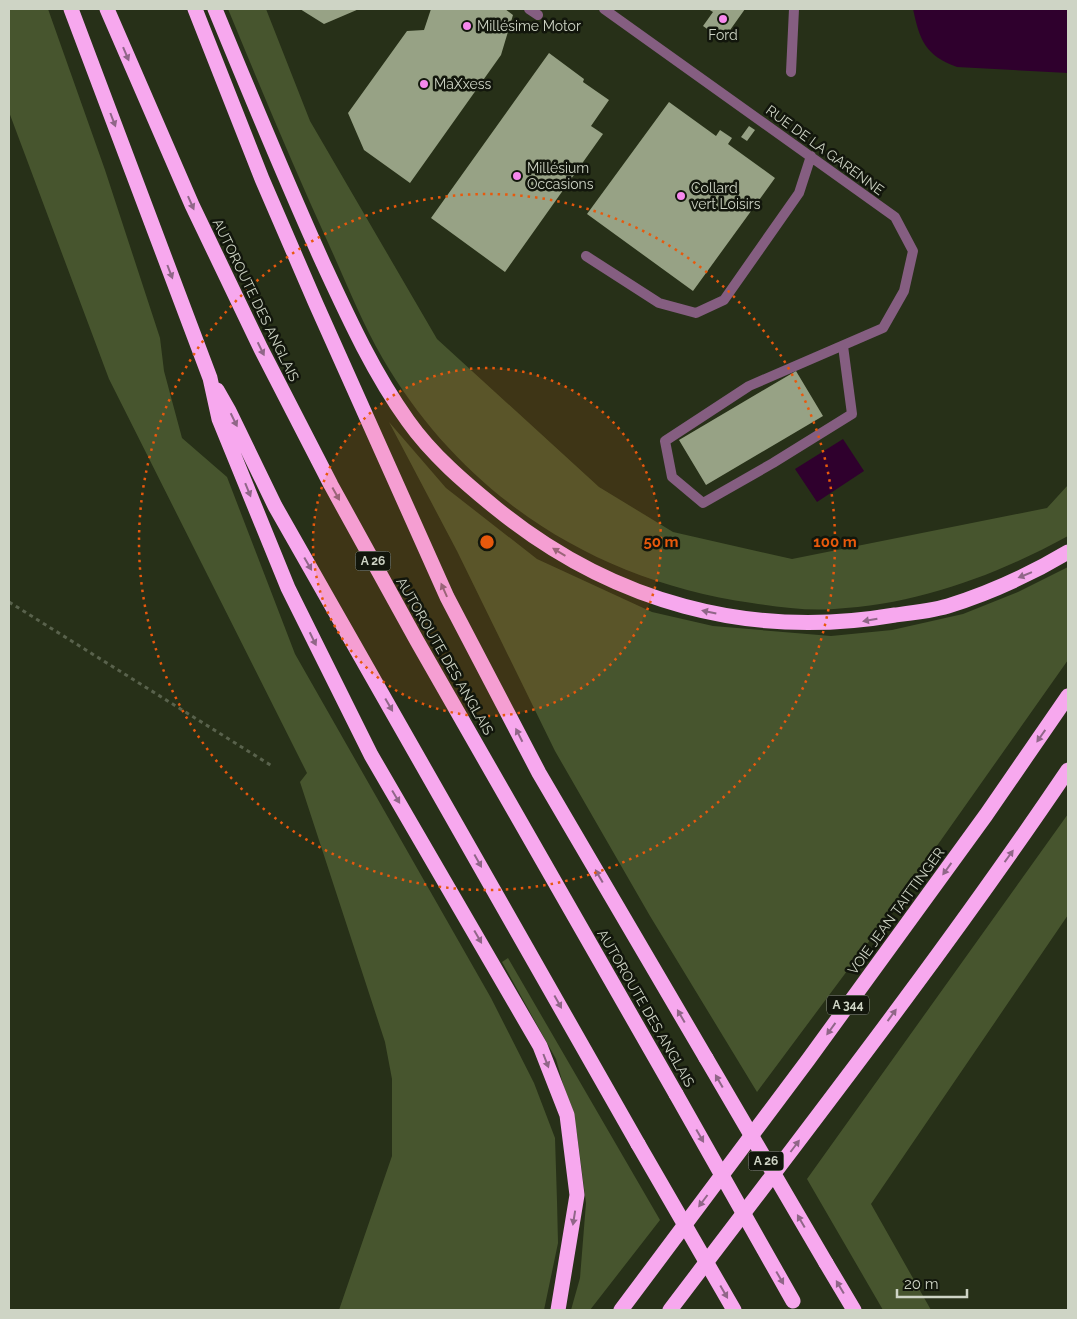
<svg xmlns="http://www.w3.org/2000/svg" width="1077" height="1319" font-family="Raleway,sans-serif">
<style>
.green{fill:#47552e}
.water{fill:#2f002d}
.building{fill:#97a285}
.lines{fill:none;stroke-linecap:round;stroke-linejoin:round}
.path{stroke:#59624c;stroke-width:3;stroke-dasharray:4 4;stroke-linecap:butt}
.service{stroke:#855e81;stroke-width:10}
.motorway{stroke:#f7a8ee;stroke-width:15}
.motorway-bridge{stroke:#f7a8ee;stroke-width:15}
.oneway{fill:#906688}
.ring{fill:none;stroke:#e8590c;stroke-width:2.5;stroke-dasharray:2.5 5}
.poi-dot{fill:#f688ed;stroke:#12160c;stroke-width:2}
.labels{text-anchor:middle;dominant-baseline:central;stroke-width:5;stroke-linejoin:round;paint-order:stroke}
.shield{fill:#12160c;stroke:#969b8e;stroke-width:1}
.shield-label{font-size:12px;font-weight:bold;fill:#ced4c5}
.poi-label{font-size:14px;fill:#ced4c5;stroke:#12160c;text-anchor:start}
.street-label{font-size:14px;fill:#ced4c5;stroke:#12160c}
.centre{fill:#e8590c;stroke:#12160c;stroke-width:2.5}
.ring-label{font-size:15px;text-anchor:middle;font-weight:bold;fill:#e8590c;stroke:#12160c;stroke-width:5;stroke-linejoin:round;paint-order:stroke}
</style>
<rect width="100%" height="100%" fill="#273018"/>
<path class="green" d="M9,9H48L105,170L160,338L164,371L182,438L227,477L295,654L491,998L534,1083L555,1138L557,1201L558,1243L544,1310H339L392,1156V1079L385,1042L300,782L307,773L109,379L9,112Z
M228,9H266L310,121L437,339L599,487L673,532L792,559L1047,508L1068,485V536C997,575 917,605 834,609C807,611 779,607 752,603C595,581 463,496 383,359C362,323 347,284 330,247C294,168 261,89 228,9Z
M389,422L446,488L537,559L652,612L713,626L831,636L892,630L963,614L1018,592L1068,567V660L879,928L757,1092L650,916L555,751L457,551Z
M1068,814V915L871,1204L931,1310H883L807,1179Z
M508,958L660,1220L590,1310H571L580,1278L586,1203L577,1134L556,1059L502,962Z"/>
<path class="water" d="M913,9H1068V73L957,67C925,55 920,41 913,9Z
M843,439L864,471L817,502L795,469Z"/>
<path class="building" d="M300,9H359L324,24Z
M431,9H505L513,15L501,55L410,183L364,150L348,113L407,31L424,30Z
M708,9H745L723,40L703,26L713,12Z
M549,53L584,79L583,82L609,100L591,126L603,134L505,272L431,218Z
M669,102L716,136L720,130L732,138L728,144L775,178L693,291L587,214Z
M749,126L755,130L747,141L741,137Z
M796,371L823,416L706,485L679,440Z"/>
<g class="lines">
<path class="path" d="M9,602L272,766"/>
<path class="service" d="M529,9L538,15
M604,9L895,217L913,251L904,291L883,328L749,386L665,441L672,477L703,503L773,463L852,414L843,346
M791,72L794,9
M586,256L659,303L696,313L724,300L799,193L811,156"/>
<path class="motorway" d="M71,9L210,378L219,419L288,588L371,755L540,1046L567,1115L577,1195L558,1310
M107,9L192,205L261,349L331,485L417,641L676,1094
M195,9L262,179L316,304L447,597L539,773L706,1058
M215,9C250,94 285,179 323,263C348,317 373,372 408,421C432,455 465,483 497,509C612,602 749,640 895,615C912,613 931,611 948,606C990,593 1031,574 1068,552
M217,390L229,411L275,506L638,1144
M826,1263L854,1310
M621,1310L808,1060L986,815L1068,696
M670,1310C805,1132 943,955 1068,770"/>
<path class="motorway-bridge" d="M706,1058L826,1263
M676,1094L793,1301
M638,1144L734,1310"/>
</g>
<defs><path id="oneway-solid" d="M-6-.8H1V-3.2L6.5 0L1 3.2V.8H-6Z" transform="scale(1.25)"/></defs>
<g class="oneway">
<use href="#oneway-solid" transform="translate(126 54) rotate(67)"/>
<use href="#oneway-solid" transform="translate(113 120) rotate(69)"/>
<use href="#oneway-solid" transform="translate(191 203) rotate(66)"/>
<use href="#oneway-solid" transform="translate(170 272) rotate(69)"/>
<use href="#oneway-solid" transform="translate(261 349) rotate(64)"/>
<use href="#oneway-solid" transform="translate(234 420) rotate(64)"/>
<use href="#oneway-solid" transform="translate(248 490) rotate(68)"/>
<use href="#oneway-solid" transform="translate(336 494) rotate(61)"/>
<use href="#oneway-solid" transform="translate(559 552) rotate(-149)"/>
<use href="#oneway-solid" transform="translate(308 564) rotate(60)"/>
<use href="#oneway-solid" transform="translate(1025 575) rotate(158)"/>
<use href="#oneway-solid" transform="translate(444 590) rotate(-114)"/>
<use href="#oneway-solid" transform="translate(709 612) rotate(-168)"/>
<use href="#oneway-solid" transform="translate(870 620) rotate(170)"/>
<use href="#oneway-solid" transform="translate(313 639) rotate(64)"/>
<use href="#oneway-solid" transform="translate(389 705) rotate(60)"/>
<use href="#oneway-solid" transform="translate(519 735) rotate(-117)"/>
<use href="#oneway-solid" transform="translate(1041 736) rotate(125)"/>
<use href="#oneway-solid" transform="translate(396 797) rotate(59)"/>
<use href="#oneway-solid" transform="translate(1009 856) rotate(-54)"/>
<use href="#oneway-solid" transform="translate(478 861) rotate(61)"/>
<use href="#oneway-solid" transform="translate(947 869) rotate(126)"/>
<use href="#oneway-solid" transform="translate(599 876) rotate(-120)"/>
<use href="#oneway-solid" transform="translate(478 937) rotate(60)"/>
<use href="#oneway-solid" transform="translate(558 1002) rotate(61)"/>
<use href="#oneway-solid" transform="translate(892 1015) rotate(-54)"/>
<use href="#oneway-solid" transform="translate(681 1016) rotate(-120)"/>
<use href="#oneway-solid" transform="translate(831 1029) rotate(126)"/>
<use href="#oneway-solid" transform="translate(546 1061) rotate(69)"/>
<use href="#oneway-solid" transform="translate(719 1081) rotate(-120)"/>
<use href="#oneway-solid" transform="translate(700 1136) rotate(60)"/>
<use href="#oneway-solid" transform="translate(795 1146) rotate(-53)"/>
<use href="#oneway-solid" transform="translate(703 1201) rotate(127)"/>
<use href="#oneway-solid" transform="translate(574 1218) rotate(99)"/>
<use href="#oneway-solid" transform="translate(801 1221) rotate(-120)"/>
<use href="#oneway-solid" transform="translate(780 1278) rotate(60)"/>
<use href="#oneway-solid" transform="translate(840 1287) rotate(-121)"/>
<use href="#oneway-solid" transform="translate(724 1292) rotate(60)"/>
</g>
<circle cx="487" cy="542" r="174" fill="#e8590c" fill-opacity=".12"/>
<g class="ring">
<circle cx="487" cy="542" r="174"/>
<circle cx="487" cy="542" r="348"/>
</g>
<g class="poi-dot">
<circle cx="723" cy="19" r="5"/>
<circle cx="467" cy="26" r="5"/>
<circle cx="424" cy="84" r="5"/>
<circle cx="517" cy="176" r="5"/>
<circle cx="681" cy="196" r="5"/>
</g>
<g class="labels">
<g class="shield">
<rect x="355.5" y="551.5" width="35" height="19" rx="4"/>
<rect x="827" y="995.5" width="42" height="19" rx="4"/>
<rect x="748.5" y="1151.5" width="35" height="19" rx="4"/>
</g>
<g class="shield-label">
<text x="373" y="561">A 26</text>
<text x="848" y="1005">A 344</text>
<text x="766" y="1161">A 26</text>
</g>
<g class="poi-label">
<text x="477" y="26">Millésime Motor</text>
<text x="723" y="35" text-anchor="middle">Ford</text>
<text x="434" y="84">MaXxess</text>
<text x="527" y="168">Millésium<tspan x="527" dy="16">Occasions</tspan></text>
<text x="691" y="188">Collard<tspan x="691" dy="16">vert Loisirs</tspan></text>
</g>
<g class="street-label">
<text transform="translate(825 150) rotate(36)">RUE DE LA GARENNE</text>
<text transform="translate(256 300) rotate(64)">AUTOROUTE DES ANGLAIS</text>
<text transform="translate(445 656) rotate(60)">AUTOROUTE DES ANGLAIS</text>
<text transform="translate(896 911) rotate(-54)">VOIE JEAN TAITTINGER</text>
<text transform="translate(646 1008) rotate(60)">AUTOROUTE DES ANGLAIS</text>
</g>
</g>
<circle cx="487" cy="542" r="8" class="centre"/>
<g class="ring-label">
<text x="661" y="547">50 m</text>
<text x="835" y="547">100 m</text>
</g>
<rect width="1077" height="1319" fill="none" stroke="#ced4c5" stroke-width="20"/>
<path d="M897 1289v8h70v-8" fill="none" stroke="#ced4c5" stroke-width="2.5"/>
<text x="904" y="1289" font-size="15" fill="#ced4c5" stroke="#12160c" stroke-width="4" paint-order="stroke">20 m</text>
</svg>
